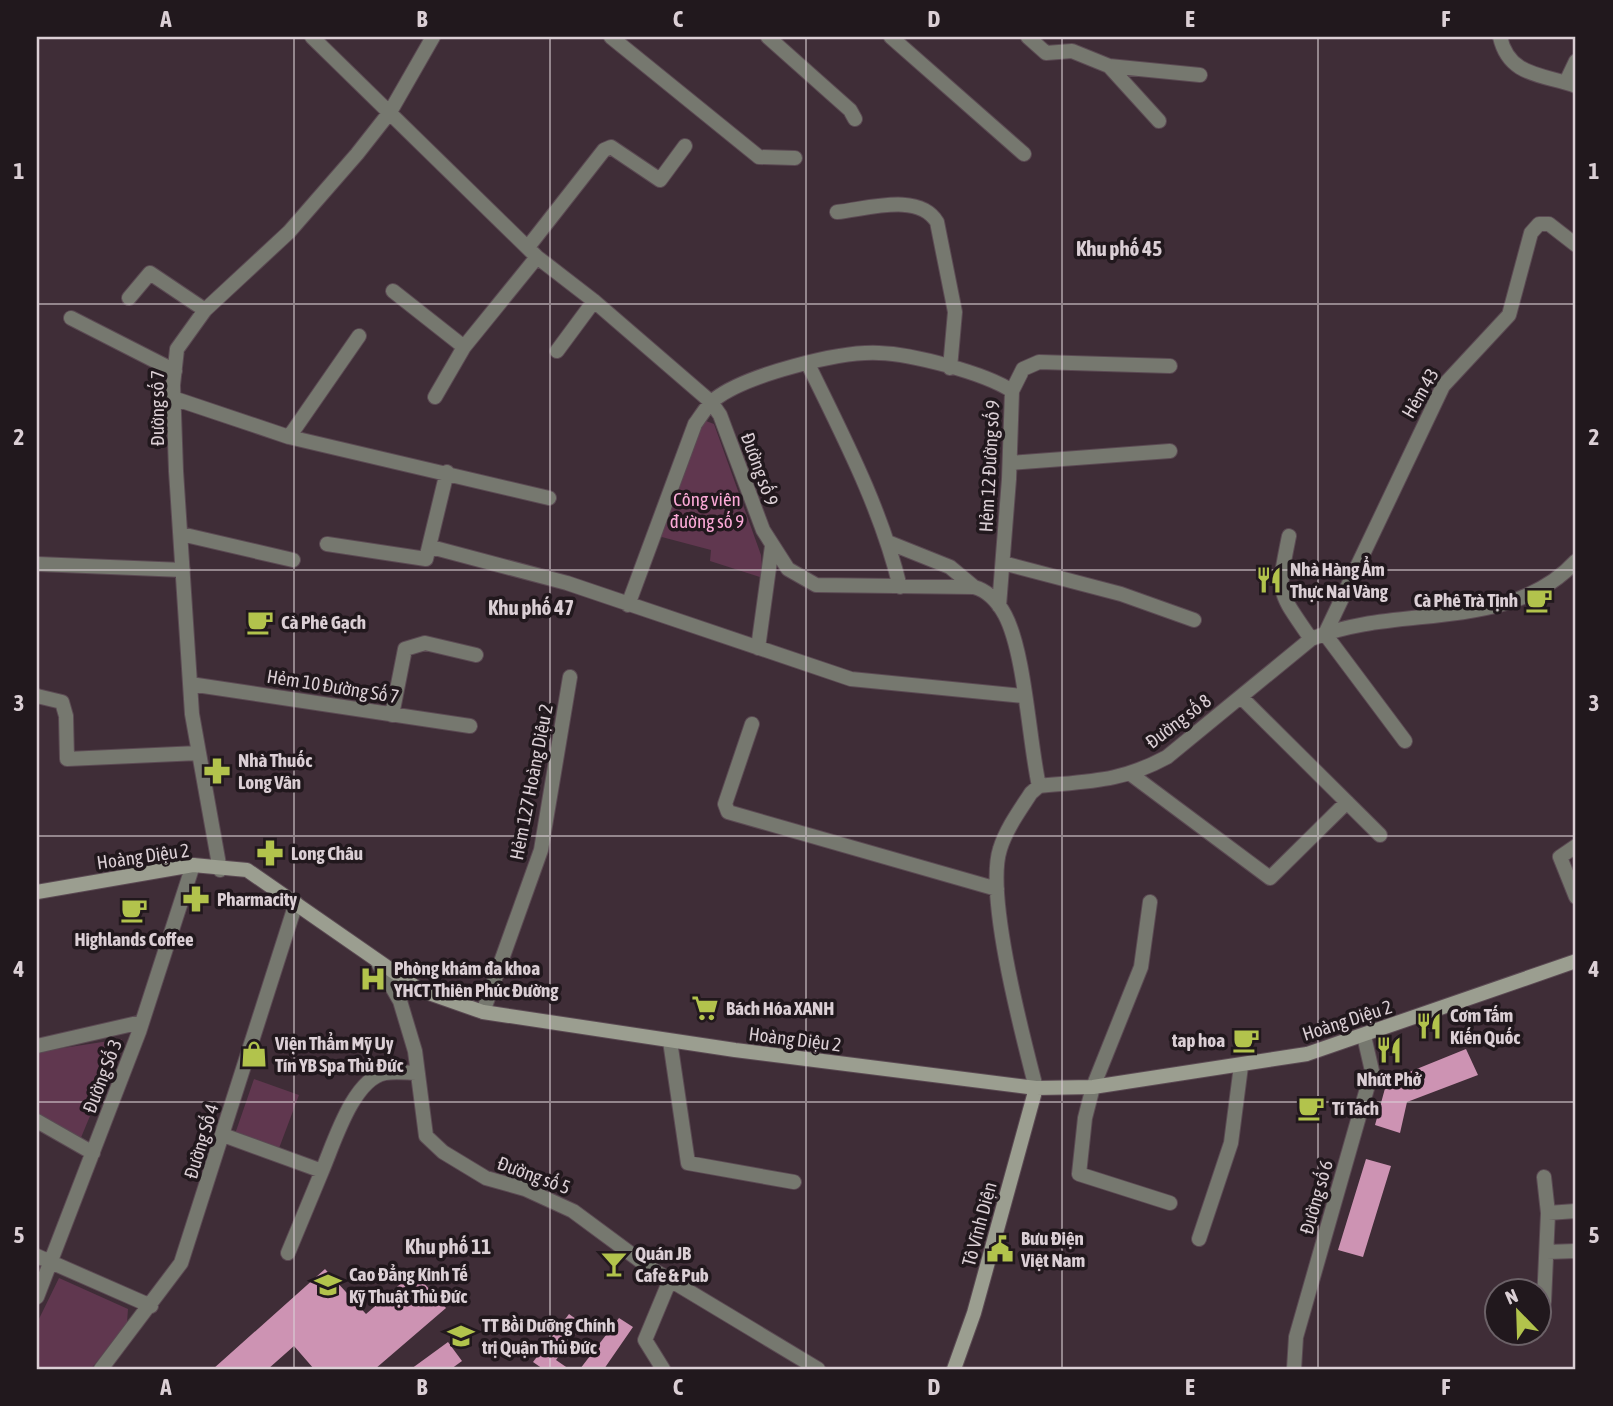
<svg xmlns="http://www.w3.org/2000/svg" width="1613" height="1406" font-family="'Asap Condensed',sans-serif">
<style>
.green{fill:#60374f}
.building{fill:#cd93b3}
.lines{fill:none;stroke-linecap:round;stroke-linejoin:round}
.street-casing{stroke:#5b4a53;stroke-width:16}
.secondary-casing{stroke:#5b4a53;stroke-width:16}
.street{stroke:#76786f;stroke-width:14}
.secondary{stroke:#9b9e90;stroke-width:14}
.grid{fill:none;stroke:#dbcfd5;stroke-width:2;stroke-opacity:0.55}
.labels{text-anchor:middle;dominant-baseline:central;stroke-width:7;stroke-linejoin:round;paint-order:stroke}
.street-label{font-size:19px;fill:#dbcfd5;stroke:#21181d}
.park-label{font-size:19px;fill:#fba9d7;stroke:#21181d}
.poi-label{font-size:19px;font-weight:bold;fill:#dbcfd5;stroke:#21181d;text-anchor:start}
.neighbourhood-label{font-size:21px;font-weight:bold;fill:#dbcfd5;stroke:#21181d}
.neatline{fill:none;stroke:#dbcfd5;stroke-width:2.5}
.grid-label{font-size:23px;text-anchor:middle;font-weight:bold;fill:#dbcfd5}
</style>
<rect width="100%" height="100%" fill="#3f2d37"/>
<path class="green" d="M706,421L714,424L761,555L763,578L710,561L711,550L658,536L697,427Z
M122,1039L80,1140L37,1117V1052Z
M254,1079L299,1095L278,1151L235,1134Z
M59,1278L128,1309L127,1323L91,1369H37V1323Z"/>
<path class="building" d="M1466,1049L1478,1075L1407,1102L1400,1133L1375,1125L1387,1081Z
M1366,1159L1391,1166L1363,1257L1338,1250Z
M325,1269L366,1314L414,1272L446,1308L375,1369H314L294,1346L268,1369H213Z
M569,1314L583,1324L556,1360L569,1369H543L533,1362Z
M619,1318L633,1327L604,1369H580Z
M448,1342L462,1361L451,1369H411Z"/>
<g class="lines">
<g class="street-casing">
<path id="street" d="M312,37L537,257L594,301L711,402L720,415L763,530L788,569L816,585L974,587C989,591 998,602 1005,615C1025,653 1029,741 1039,786
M611,37L759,157L795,158
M768,37L850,110L855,119
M891,37L1024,154
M1028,37L1046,53L1072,51L1109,66L1200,75
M1500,37C1509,77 1543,74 1576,86
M1109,66L1159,121
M1566,82L1576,61
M837,212C867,209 919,192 937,222L955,312L950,368
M528,247L604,150L611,147L660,180L685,146
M393,291L464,347
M129,298L150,273L205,310
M71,318L175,371
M557,351L594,301
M808,364C843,436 881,508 900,587
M1012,391L1023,369L1039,362L1170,366
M435,397L464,347L537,257
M173,398L289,437L549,498
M289,437L359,336
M1010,463L1170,451
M181,534L293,560
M1289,536C1277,596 1277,589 1311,639
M890,543L950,567L974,587
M327,544L426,559L447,472
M431,547L567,583L851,679L1023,696
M1003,563L1121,594L1194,620
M37,564L183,570
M628,605L695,424C701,416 707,405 715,399C746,375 839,351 879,353C912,354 985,373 1012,391L1009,479L999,606
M758,648L772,546
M190,684L470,726
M37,696L62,702L66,716L67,759L199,753
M1241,697L1380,835
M392,715L405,649L425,643L476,655
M752,724L725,804L728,812L997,889
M1405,741L1325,634L1443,386L1509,315L1531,233L1539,224H1549L1576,245
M1132,775L1270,878L1347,802
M1576,846L1560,857L1576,897
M220,870L192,714L176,471L173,385L177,349L205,310L289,232L357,154L390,112L433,37
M1150,902L1141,967L1093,1087L1085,1118L1079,1174L1170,1203
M378,963L400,1001L415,1051L426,1136L443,1152L486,1178L525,1189L573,1211L650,1268L818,1369
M483,1012L541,850L570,677
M670,1041L688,1163L794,1182
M37,1046L142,1022
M1036,1088C1023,1037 985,895 1000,849C1006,829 1020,810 1031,793L1039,786C1089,781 1121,782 1167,757L1311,639C1396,603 1509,634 1576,561
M37,1121L93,1153
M223,1135L322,1171C334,1143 353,1079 385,1073C396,1071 408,1073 418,1073
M1544,1177L1548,1213L1544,1302
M1548,1213L1576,1211
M1199,1239L1231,1143L1241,1066
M1547,1252L1576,1251
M288,1253L322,1171
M37,1256L151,1306
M37,1297L139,1032L193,865
M101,1369L181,1263L296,903
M663,1369L645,1340L670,1280
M1294,1369L1296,1337L1372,1071L1364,1036"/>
</g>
<g class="secondary-casing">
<path id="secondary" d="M37,892L193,865L247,870L420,990L483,1012L735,1050L1036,1088L1093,1087L1307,1054L1576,961
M954,1369L974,1313L1036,1088"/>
</g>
<use href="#street" class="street"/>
<use href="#secondary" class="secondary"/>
</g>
<path class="grid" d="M294,37V1369M550,37V1369M806,37V1369M1062,37V1369M1318,37V1369M37,304H1576M37,570H1576M37,836H1576M37,1102H1576"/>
<defs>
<g id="restaurant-bare" transform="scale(2.1)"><path d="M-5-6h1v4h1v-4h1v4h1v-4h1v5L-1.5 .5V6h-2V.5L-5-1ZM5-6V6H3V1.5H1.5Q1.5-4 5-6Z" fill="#b2c34c" stroke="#21181d" stroke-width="2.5" paint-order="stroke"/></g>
<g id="cafe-bare" transform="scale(2.1)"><path d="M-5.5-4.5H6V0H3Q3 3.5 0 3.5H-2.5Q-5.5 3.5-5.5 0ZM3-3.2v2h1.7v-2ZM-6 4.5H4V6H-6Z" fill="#b2c34c" stroke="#21181d" stroke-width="2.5" paint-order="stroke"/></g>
<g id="pharmacy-bare" transform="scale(2.1)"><path d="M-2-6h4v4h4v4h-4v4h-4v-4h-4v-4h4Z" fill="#b2c34c" stroke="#21181d" stroke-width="2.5" paint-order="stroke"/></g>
<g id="hospital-bare" transform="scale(2.1)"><path d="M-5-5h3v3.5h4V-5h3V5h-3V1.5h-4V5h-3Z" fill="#b2c34c" stroke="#21181d" stroke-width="2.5" paint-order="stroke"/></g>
<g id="supermarket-bare" transform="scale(2.1)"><path d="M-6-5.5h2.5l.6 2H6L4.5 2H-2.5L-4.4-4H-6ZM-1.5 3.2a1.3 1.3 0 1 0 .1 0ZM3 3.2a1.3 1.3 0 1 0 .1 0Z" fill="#b2c34c" stroke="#21181d" stroke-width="2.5" paint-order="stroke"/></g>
<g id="shop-bare" transform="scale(2.1)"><path d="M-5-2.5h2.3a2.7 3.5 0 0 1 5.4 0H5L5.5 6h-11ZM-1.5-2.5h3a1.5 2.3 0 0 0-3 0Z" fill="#b2c34c" stroke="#21181d" stroke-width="2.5" paint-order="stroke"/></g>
<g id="civic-bare" transform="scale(2.1)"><path d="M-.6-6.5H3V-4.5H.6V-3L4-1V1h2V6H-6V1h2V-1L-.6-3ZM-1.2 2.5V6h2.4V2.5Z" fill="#b2c34c" stroke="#21181d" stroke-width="2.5" paint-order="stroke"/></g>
<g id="bar-bare" transform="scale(2.1)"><path d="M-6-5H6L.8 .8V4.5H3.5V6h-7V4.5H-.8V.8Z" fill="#b2c34c" stroke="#21181d" stroke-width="2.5" paint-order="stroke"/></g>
<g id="school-bare" transform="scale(2.1)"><path d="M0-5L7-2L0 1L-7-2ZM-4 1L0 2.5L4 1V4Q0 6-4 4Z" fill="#b2c34c" stroke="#21181d" stroke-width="2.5" paint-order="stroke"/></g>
</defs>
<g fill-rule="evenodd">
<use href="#restaurant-bare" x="1269" y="580"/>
<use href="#cafe-bare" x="1539" y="600"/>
<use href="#cafe-bare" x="260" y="622"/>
<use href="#pharmacy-bare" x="217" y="771"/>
<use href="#pharmacy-bare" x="270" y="853"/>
<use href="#pharmacy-bare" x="196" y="899"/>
<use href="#cafe-bare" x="134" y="910"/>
<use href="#hospital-bare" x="373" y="979"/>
<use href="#supermarket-bare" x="705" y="1008"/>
<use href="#restaurant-bare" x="1429" y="1026"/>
<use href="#cafe-bare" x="1246" y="1040"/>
<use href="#restaurant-bare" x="1389" y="1050"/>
<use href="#shop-bare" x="254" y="1054"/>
<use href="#cafe-bare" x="1311" y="1108"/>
<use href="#civic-bare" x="1000" y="1249"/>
<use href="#bar-bare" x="614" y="1264"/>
<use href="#school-bare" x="328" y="1285"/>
<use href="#school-bare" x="461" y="1336"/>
</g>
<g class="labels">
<g class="street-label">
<text transform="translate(1420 393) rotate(-60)">Hẻm 43</text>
<text transform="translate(157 408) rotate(-90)">Đường số 7</text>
<text transform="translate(989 466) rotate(-87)">Hẻm 12 Đường số 9</text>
<text transform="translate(760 469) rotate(70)">Đường số 9</text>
<text transform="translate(333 686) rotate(9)">Hẻm 10 Đường Số 7</text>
<text transform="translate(1178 721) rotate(-37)">Đường số 8</text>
<text transform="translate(531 782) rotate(-79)">Hẻm 127 Hoàng Diệu 2</text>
<text transform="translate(143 856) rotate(-8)">Hoàng Diệu 2</text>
<text transform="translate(1347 1020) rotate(-18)">Hoàng Diệu 2</text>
<text transform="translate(795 1039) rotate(7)">Hoàng Diệu 2</text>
<text transform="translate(102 1076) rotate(-69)">Đường Số 3</text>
<text transform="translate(201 1141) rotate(-73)">Đường Số 4</text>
<text transform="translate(534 1175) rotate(20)">Đường số 5</text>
<text transform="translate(1316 1197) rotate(-74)">Đường số 6</text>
<text transform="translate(979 1224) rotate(-75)">Tô Vĩnh Diện</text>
</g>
<g class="park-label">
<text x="707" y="499">Công viên<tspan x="707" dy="22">đường số 9</tspan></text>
</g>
<g class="poi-label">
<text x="1290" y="569">Nhà Hàng Ẩm<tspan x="1290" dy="22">Thực Nai Vàng</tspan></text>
<text x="1518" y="600" text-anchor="end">Cà Phê Trà Tịnh</text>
<text x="281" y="622">Cà Phê Gạch</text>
<text x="238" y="760">Nhà Thuốc<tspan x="238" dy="22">Long Vân</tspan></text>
<text x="291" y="853">Long Châu</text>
<text x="217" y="899">Pharmacity</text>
<text x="134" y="939" text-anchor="middle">Highlands Coffee</text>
<text x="394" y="968">Phòng khám đa khoa<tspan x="394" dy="22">YHCT Thiên Phúc Đường</tspan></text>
<text x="726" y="1008">Bách Hóa XANH</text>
<text x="1450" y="1015">Cơm Tấm<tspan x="1450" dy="22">Kiến Quốc</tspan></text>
<text x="1225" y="1040" text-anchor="end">tap hoa</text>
<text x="275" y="1043">Viện Thẩm Mỹ Uy<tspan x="275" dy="22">Tín YB Spa Thủ Đức</tspan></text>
<text x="1389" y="1079" text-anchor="middle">Nhứt Phở</text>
<text x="1332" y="1108">Tí Tách</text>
<text x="1021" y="1238">Bưu Điện<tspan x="1021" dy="22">Việt Nam</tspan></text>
<text x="635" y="1253">Quán JB<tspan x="635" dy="22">Cafe &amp; Pub</tspan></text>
<text x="349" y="1274">Cao Đẳng Kinh Tế<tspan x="349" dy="22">Kỹ Thuật Thủ Đức</tspan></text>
<text x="482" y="1325">TT Bồi Dưỡng Chính<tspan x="482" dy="22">trị Quận Thủ Đức</tspan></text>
</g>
<g class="neighbourhood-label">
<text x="1119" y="248">Khu phố 45</text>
<text x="531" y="607">Khu phố 47</text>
<text x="448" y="1246">Khu phố 11</text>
</g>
</g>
<rect width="1613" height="1406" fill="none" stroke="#21181d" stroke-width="77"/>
<g transform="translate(1518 1312) rotate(337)"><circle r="33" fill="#21181d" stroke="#6b6167" stroke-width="2"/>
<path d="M0-5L12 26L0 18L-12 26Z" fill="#b2c34c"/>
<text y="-10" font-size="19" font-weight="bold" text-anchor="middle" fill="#dbcfd5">N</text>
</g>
<rect x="38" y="38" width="1536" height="1330" class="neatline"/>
<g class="grid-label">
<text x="166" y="27">A</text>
<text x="422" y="27">B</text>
<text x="678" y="27">C</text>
<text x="934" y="27">D</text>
<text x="1190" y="27">E</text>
<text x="1446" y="27">F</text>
<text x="19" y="179">1</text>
<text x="1594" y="179">1</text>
<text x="19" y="445">2</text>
<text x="1594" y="445">2</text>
<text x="19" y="711">3</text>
<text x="1594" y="711">3</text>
<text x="19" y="977">4</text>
<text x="1594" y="977">4</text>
<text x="19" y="1243">5</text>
<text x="1594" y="1243">5</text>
<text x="166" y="1395">A</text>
<text x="422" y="1395">B</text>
<text x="678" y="1395">C</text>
<text x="934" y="1395">D</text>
<text x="1190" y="1395">E</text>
<text x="1446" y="1395">F</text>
</g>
</svg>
